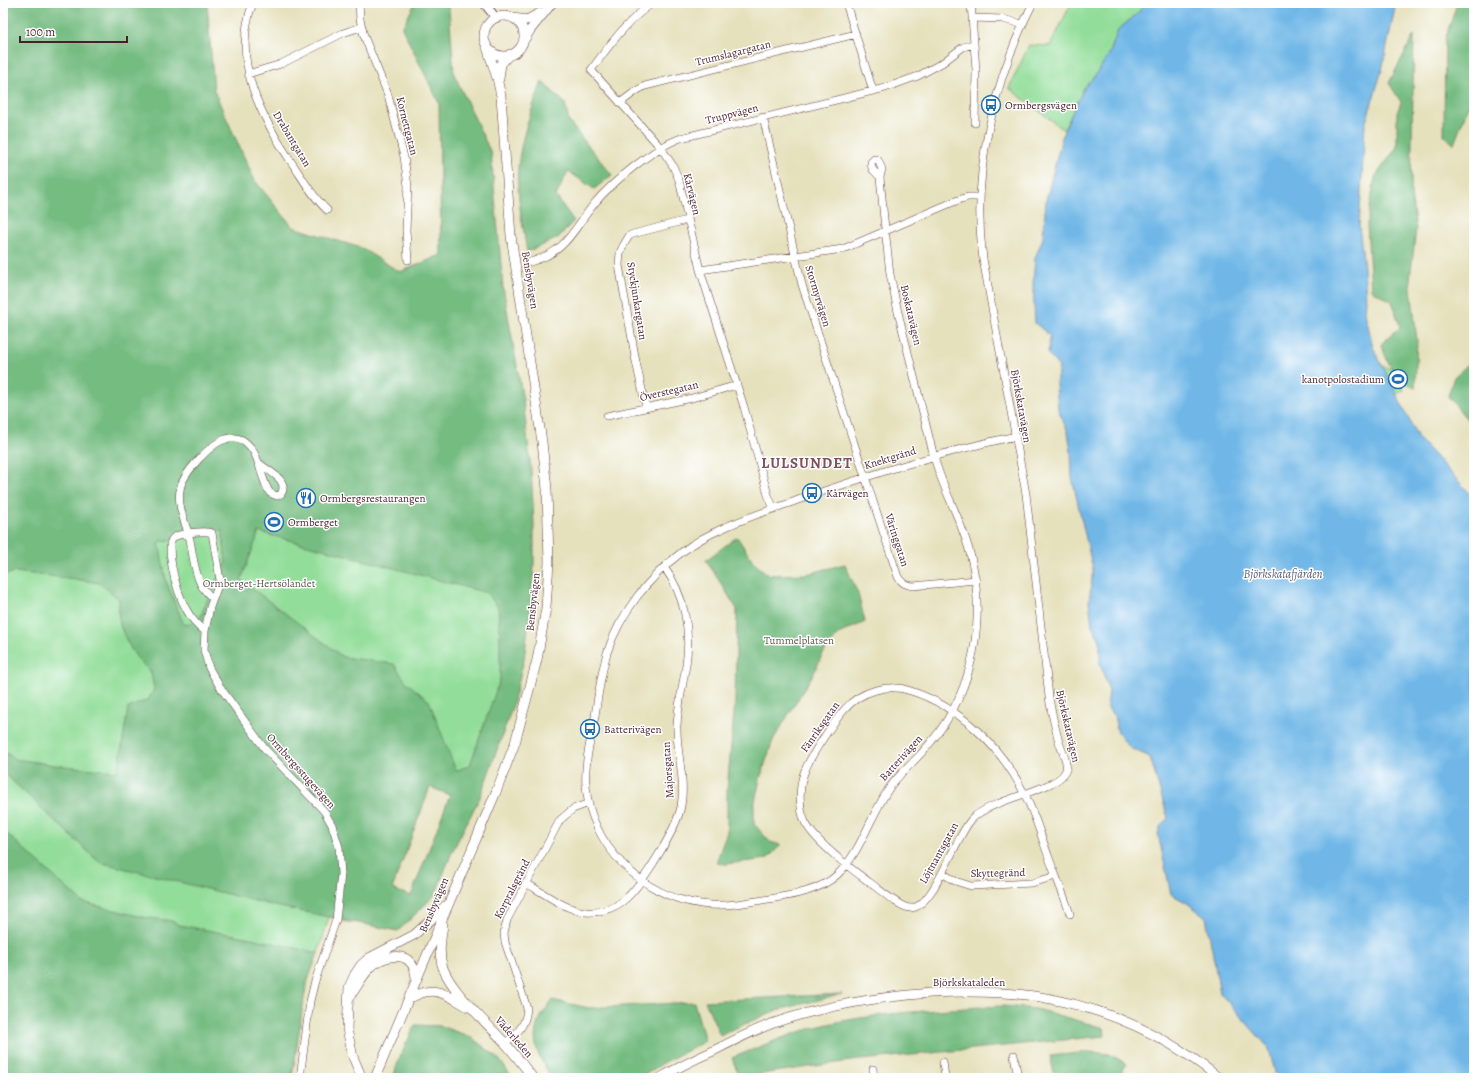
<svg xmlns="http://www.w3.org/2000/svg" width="1477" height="1081" font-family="Alegreya,serif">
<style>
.green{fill:#92dd99;stroke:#6e7e62}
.forest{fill:#75bc81;stroke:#606e56;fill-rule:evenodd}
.water{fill:#6fb7e7;stroke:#5c6b89}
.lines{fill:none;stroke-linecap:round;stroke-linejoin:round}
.minor-casing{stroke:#613c41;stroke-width:8}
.tertiary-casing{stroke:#613c41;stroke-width:10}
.secondary-casing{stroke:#613c41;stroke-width:10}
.minor{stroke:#fff;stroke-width:7}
.tertiary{stroke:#fff;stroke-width:8}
.secondary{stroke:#fff;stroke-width:9}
.labels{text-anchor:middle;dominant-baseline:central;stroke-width:3;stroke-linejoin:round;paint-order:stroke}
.street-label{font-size:11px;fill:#4a1f2b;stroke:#fff}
.poi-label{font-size:11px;fill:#4a1f2b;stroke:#fff;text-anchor:start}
.park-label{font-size:11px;fill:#60584c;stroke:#fff}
.water-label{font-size:12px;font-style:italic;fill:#595c76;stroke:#fff}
.district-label{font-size:15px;font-weight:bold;letter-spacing:1px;fill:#814f5e;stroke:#fff}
</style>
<rect width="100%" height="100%" fill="#fff"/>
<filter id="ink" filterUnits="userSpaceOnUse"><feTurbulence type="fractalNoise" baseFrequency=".025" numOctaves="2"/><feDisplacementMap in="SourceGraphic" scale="8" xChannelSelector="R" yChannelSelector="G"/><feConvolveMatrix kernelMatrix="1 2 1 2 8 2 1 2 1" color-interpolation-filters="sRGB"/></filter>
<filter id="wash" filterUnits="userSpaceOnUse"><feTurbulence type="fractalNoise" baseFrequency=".012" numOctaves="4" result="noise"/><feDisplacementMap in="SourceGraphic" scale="16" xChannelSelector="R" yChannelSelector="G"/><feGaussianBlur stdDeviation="0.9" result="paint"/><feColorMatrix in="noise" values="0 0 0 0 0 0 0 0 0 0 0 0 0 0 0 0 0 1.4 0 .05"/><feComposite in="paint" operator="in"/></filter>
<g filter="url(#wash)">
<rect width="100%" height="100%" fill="#e6e1bd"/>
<path class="green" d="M1070,3H1146L1137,14L1118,30L1110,53L1094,77L1084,88L1064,130L1009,88L1029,45L1050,46L1071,4Z
M3,300L514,351L523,648L508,718L499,744L473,787L428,775L362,921L350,923L329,917L318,953L314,952L294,1039L3,1078Z
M1383,366L1413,377L1400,381L1404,390L1396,394Z"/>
<path class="forest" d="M3,3H207L214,91L255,181L293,227L361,248L400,272L441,255L439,103L402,28L415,3H447L449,9L454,74L491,153L503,287L523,400L531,469L534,524V566L530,612L524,659L513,705L480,797L452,852L435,895L398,931L275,906L99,862L3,772V738L5,752L15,759L55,765L113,771H117L119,766L128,708L148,700L154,689L151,672C137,662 126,642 120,625C118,617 119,608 119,599L99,583L75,579L15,572L3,575ZM222,530L226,563L212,587L200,618L189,624L184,625L166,581L159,542ZM259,532L487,593L498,607L500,635V679L470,765L456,771L429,701L406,682L394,664L343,657L241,580ZM430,787L450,795L411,896L392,889Z
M1456,3H1474V91L1454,144L1444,136L1445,39L1455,10Z
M1414,35L1411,194L1416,229L1410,279L1417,341L1415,388C1393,379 1389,365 1381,344L1400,327L1392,301L1371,290L1367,224L1375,177L1397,147V113L1401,102L1389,83Z
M542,82L565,103L569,122L612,175L594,189L568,171L556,196L574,221L558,238L527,252C523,227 516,193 518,167C521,138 531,110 542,82Z
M1473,360L1474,366V428L1448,396L1454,377Z
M737,537L755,564L769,575L807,574L845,564L858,594L865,622L838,634L822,655L815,671L773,740L760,779L754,806V824L770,842L781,845L767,859L726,864L716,863L727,832V790L735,702L737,609L706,560Z
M3,830L82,902L142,917L172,921L179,925L251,938L318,953L306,986L292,1078H3Z
M842,994L774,1011L720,1035L705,1001Z
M552,1000L589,1008L694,1002L705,1041L665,1062L640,1078H552C541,1061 531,1046 537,1025C540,1017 547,1008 552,1000Z
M1003,1006L1036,1009L1104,1028L1105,1036L850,1061L741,1077L738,1074L732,1058C759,1047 785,1036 812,1028C849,1018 886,1014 924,1011C950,1009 976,1007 1003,1006Z
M415,1025L440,1026L471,1037L499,1059L512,1078H393L399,1059Z
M1089,1052L1109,1054L1127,1064L1117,1078H1055L1050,1056Z"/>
<path class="water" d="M1146,3H1396L1382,70L1365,125L1359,226L1364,268L1366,301L1365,313L1373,347L1418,438L1474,498V1078H1277L1268,1047L1220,993L1206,917L1187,903L1171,894L1158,834L1160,827L1168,818L1150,757L1130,748L1118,733L1114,716L1107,707L1109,691L1100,663V640L1092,625L1089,602L1093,569L1072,478L1071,451L1068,432L1058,409L1056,384L1059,367L1048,354L1050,336L1035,323L1033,285L1035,258L1043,238L1046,200L1064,130L1084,88L1094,77L1110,53L1118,30L1137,14Z"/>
</g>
<g filter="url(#ink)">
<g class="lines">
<g class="minor-casing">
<path id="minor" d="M253,3C230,61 262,119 294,166C304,181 313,197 327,210
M359,3L360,19L364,36L388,95L404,157L408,186L406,230L408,260
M653,3C627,20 609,46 591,70L661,148L673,166L679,180L700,270L744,407L768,495L774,509
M846,3L873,91
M971,3L976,70L975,123
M1033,3C994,80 971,173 983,259L1026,494L1049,697C1051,712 1055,727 1059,742C1061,749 1065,756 1066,763C1067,767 1067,769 1065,772C1057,790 990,799 972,819C956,834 934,908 911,908C901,909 878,888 869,882C850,868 815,842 805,822C798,806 799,783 806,768C813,752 833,723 844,710C860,691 888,683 911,691C960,707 1001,747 1024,793C1035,814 1041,836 1049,858C1056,877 1064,895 1070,914
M973,18L1003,19L1022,24
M248,74L281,64L343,33L361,27
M620,103L636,91L645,86L856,34
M763,117L802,285L898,577C902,583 905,585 913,586L976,580
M880,177L872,169L871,162L874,159L878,160L882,169L880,177L884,219L890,274L898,312L932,449C938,477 952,502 962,529C986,590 982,663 947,720C937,736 924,751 911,764C903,772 894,780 888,790C870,817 861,852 837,875C816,894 784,896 757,901C738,904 719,907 701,904C642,896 591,846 586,786C584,763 591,739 595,716C598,695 601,674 607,653C620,613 649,577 682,552C714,527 760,514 798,500C870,475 941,452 1016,436
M530,262C567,252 572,231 594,204C611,183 655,147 681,138L885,88L918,76L942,63L963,47L974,44
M700,270L843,249L958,200L968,197H980
M646,407L636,362L619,265L620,253L623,246L629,236L633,234L687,220
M607,416L692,398L737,385
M213,599C208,594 204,590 201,585C194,571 193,555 190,540C186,523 177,508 180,490C182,474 211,443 226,439C232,437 239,438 244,441C261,453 259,477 270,493L277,496L281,494C290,480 268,471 259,463
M205,631C181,615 170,571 170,544C171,541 171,540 173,538C179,533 206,530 212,533L220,580L210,607L205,631L204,650L209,668L220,687L265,749L324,811L332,825L339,847L341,874L336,920L315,981L310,1001L300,1078
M942,873L955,881L971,886L1032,883L1056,876
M526,883C544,893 565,910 586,912C599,913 613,909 623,901C641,887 677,829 681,806C686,779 676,752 677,725C678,705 683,685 686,665C691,631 685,595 664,567
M505,1043C518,1033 526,1025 527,1008L505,942L504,933L507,920L560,820L573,809L589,803
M1014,1055L1018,1078
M943,1062L945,1078
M873,1069L874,1078"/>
</g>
<g class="tertiary-casing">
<path id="tertiary" d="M484,3L496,18"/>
</g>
<g class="secondary-casing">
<path id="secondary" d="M484 36a20 20 0 1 1 40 0a20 20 0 1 1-40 0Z
M513,18L527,20L540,13
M523,42L531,29L552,3
M499,79L501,64L510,54
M443,925C441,939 438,954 443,968C452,992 486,1022 504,1042C514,1053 524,1066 533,1078
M349,998C361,982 368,961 390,957C396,956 403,956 408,960C414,965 416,973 416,980
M408,1000C433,983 446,994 468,1007
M362,1078L353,1057L347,1029L349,987L355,974L361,965L369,958L414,935L433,918L445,906
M375,1078L496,792L515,743L537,660L546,608L549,562L547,489L542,442L511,236L501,96L497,78L486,44
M660,1078C677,1068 693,1060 711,1052C731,1042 750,1032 771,1024C822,1006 877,997 931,993C971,991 1012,991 1051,999C1112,1011 1170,1038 1219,1078"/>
</g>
<use href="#minor" class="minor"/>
<use href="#tertiary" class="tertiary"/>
<use href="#secondary" class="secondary"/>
</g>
</g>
<defs>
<g id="bus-ring" transform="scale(1)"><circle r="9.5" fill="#fff" stroke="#1f6fb2" stroke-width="1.5"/><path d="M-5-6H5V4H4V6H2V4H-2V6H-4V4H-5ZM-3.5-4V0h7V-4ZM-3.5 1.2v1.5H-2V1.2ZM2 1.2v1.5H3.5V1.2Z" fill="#1f6fb2"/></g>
<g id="stadium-ring" transform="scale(1)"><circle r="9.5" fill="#fff" stroke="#1f6fb2" stroke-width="1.5"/><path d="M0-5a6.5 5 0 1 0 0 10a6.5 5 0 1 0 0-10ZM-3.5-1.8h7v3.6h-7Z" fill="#1f6fb2"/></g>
<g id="restaurant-ring" transform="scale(1)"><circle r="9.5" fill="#fff" stroke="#1f6fb2" stroke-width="1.5"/><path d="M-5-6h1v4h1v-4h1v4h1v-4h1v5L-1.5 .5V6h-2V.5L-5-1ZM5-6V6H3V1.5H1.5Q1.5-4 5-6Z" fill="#1f6fb2"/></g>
</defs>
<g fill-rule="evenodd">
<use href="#bus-ring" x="991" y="105"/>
<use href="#stadium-ring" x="1398" y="379"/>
<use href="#bus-ring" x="812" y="493"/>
<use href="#restaurant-ring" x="306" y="498"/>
<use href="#stadium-ring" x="274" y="522"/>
<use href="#bus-ring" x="590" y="729"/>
</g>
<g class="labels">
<g class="street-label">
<text transform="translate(733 53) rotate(-14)">Trumslagargatan</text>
<text transform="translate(732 114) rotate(-14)">Truppvägen</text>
<text transform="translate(407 126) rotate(76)">Kornettgatan</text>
<text transform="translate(292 139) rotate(59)">Drabantgatan</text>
<text transform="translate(692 194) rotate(76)">Kårvägen</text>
<text transform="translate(530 280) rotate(81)">Bensbyvägen</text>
<text transform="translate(818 296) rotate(73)">Stormyrvägen</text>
<text transform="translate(637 301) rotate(81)">Styckjunkargatan</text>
<text transform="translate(911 315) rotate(77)">Boskatavägen</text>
<text transform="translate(669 391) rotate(-13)">Överstegatan</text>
<text transform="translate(1021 406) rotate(80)">Björkskatavägen</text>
<text transform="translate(890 458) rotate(-17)">Knektgränd</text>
<text transform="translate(897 540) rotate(72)">Väringgatan</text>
<text transform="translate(533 602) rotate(-84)">Bensbyvägen</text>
<text transform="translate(1068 726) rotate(77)">Björkskatavägen</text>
<text transform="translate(820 727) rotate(-55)">Fänriksgatan</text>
<text transform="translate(901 758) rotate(-48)">Batterivägen</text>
<text transform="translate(668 770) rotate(-94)">Majorsgatan</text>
<text transform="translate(301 771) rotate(48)">Ormbergsstugevägen</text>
<text transform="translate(939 853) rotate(-61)">Löjtnantsgatan</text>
<text transform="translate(998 873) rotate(-1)">Skyttegränd</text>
<text transform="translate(512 889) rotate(-63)">Korpralsgränd</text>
<text transform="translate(434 905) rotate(-67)">Bensbyvägen</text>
<text x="969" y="982">Björkskataleden</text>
<text transform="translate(514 1037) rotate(49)">Väderleden</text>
</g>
<g class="poi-label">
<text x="1005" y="105">Ormbergsvägen</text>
<text x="1384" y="379" text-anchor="end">kanotpolostadium</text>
<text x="826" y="493">Kårvägen</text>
<text x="320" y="498">Ormbergsrestaurangen</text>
<text x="288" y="522">Ormberget</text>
<text x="604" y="729">Batterivägen</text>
</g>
<g class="park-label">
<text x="259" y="583">Ormberget-Hertsölandet</text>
<text x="799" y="640">Tummelplatsen</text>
</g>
<g class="water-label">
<text x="1283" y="574">Björkskatafjärden</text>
</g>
<g class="district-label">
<text x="807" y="463">LULSUNDET</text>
</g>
</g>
<rect width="1477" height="1081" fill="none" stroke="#fff" stroke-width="16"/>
<path d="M20 36v6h107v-6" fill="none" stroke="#4a1f2b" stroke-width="2"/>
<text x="26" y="36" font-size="12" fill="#4a1f2b" stroke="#ffffff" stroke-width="3" paint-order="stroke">100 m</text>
</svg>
